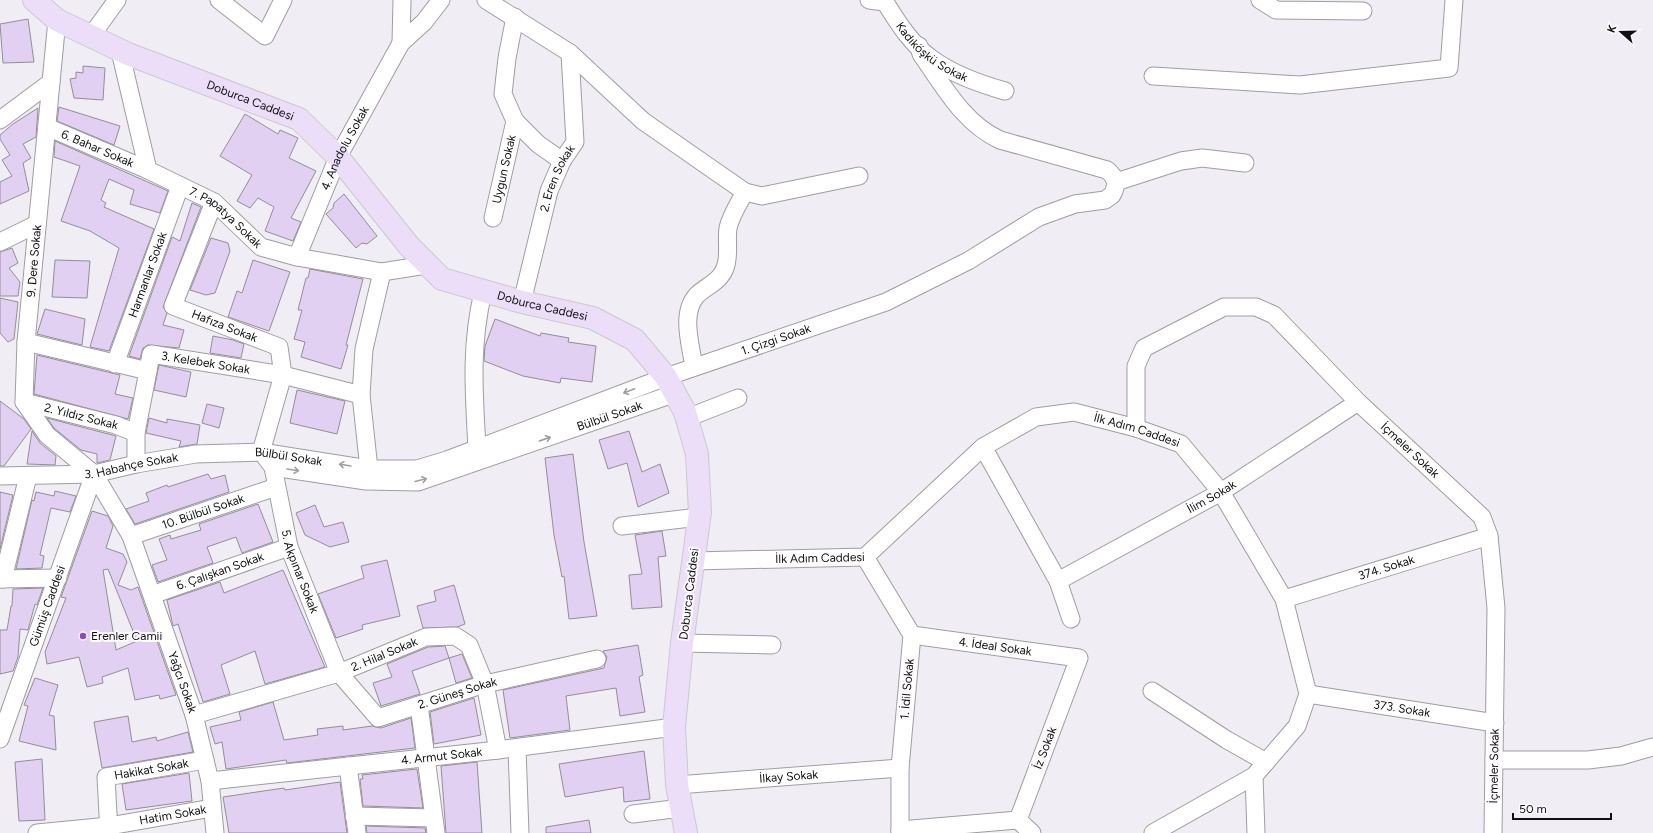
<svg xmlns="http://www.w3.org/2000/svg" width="1653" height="833" font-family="Figtree,sans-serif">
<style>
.building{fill:#e2d0f3;stroke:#928e95;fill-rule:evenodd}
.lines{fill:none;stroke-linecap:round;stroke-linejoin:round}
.minor-casing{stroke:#a09ca3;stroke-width:19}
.major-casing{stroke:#cacacb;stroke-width:24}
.minor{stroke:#fff;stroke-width:17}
.major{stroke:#ecdef9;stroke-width:22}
.oneway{stroke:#9f9fa0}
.poi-dot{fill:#8e4bbf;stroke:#fdfbfe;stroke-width:1.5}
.labels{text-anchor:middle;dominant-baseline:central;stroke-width:4;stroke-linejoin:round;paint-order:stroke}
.street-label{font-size:12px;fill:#100f11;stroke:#fdfbfe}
.poi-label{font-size:12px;fill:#100f11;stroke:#fdfbfe;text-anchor:start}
</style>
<rect width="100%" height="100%" fill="#f1edf5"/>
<path class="building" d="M28,19L34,62L3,63L0,24Z
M83,66L105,68L103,100L74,98L70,79L76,78V72L83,73Z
M59,107L120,126L114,145L57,121Z
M38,108L36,137L23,144L31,158L23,163L29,191L0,204V182L12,176L2,160L10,155L0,139V135L13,124Z
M245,114L278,134L280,130L298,138L289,158L316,171L291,218L301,222L293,241L265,231L274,207L258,198L250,208L237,201L252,175L220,156Z
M55,141L168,191L160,213L130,204L134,190L109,179L101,200L106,203L104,207L154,229L109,351L90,347L119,248L90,231L61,221L80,166L54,157Z
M344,194L377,236L367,244L362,243L356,248L326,214L333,208L334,203Z
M192,203L201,207L163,307L167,313L163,325L184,330L179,348L148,345L143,348L140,359L129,356L172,237L180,241Z
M211,238L228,243L230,251L215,293L206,295L190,290Z
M12,248L18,263L9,268L20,282L18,296H0V252Z
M55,260L90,261L87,298L52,297Z
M253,260L290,272L269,331L228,317L237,291L242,293Z
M310,269L363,279L346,345H348L341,369L301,357L305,342L294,339L302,310H298L306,278H308Z
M0,298L18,302L14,339L8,342L0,333Z
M45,309L85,319L82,345L37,334Z
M495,319L540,336L541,333L569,338L568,342L596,346L592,382L561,378L560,383L523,376L484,361L485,346Z
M213,336L233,340L244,344L241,358L210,353Z
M37,355L120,375L115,394L133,398L128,419L34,394Z
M159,365L191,372L186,397L154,390Z
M297,390L345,401L337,434L290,423Z
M0,401L24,419L31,429L4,466H0Z
M207,404L224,408L219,428L202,423Z
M47,418L116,436L110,460L97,463V454L81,450L54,428Z
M149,418L167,423V419L200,425L197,444L179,447L181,441L146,433Z
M32,431L40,443L56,456L55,465L27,464Z
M629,431L642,472L660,464L669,493L638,507L627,463L608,469L599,440Z
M573,454L584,542L597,616L569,619L564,576L562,577L554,535L545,458Z
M208,474L211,479L225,475L229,492L135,524L126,509L149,501L146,493L167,485L168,487Z
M55,491L76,496L70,512L51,508L40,555L44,556L42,568L16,569L32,500L34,501L36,492L54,496Z
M0,492L13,495L0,549Z
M258,504L273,542L242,553L236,537L207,547L213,563L158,582L152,565L167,560L159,539L170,535L171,539L201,530L199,524Z
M315,505L324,527L343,522L349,542L330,547L305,535L296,513Z
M92,511L108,516L113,526L106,548L123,554L127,562L118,585L131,590L138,587L176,695L160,699L159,695L135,700L128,668L102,677L103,683L87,687L79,657L47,664L45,652L66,598L61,597ZM108,569L137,641L116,650L103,570Z
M662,531L666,556L658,557L662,607L632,609L629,575L642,574L635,535Z
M387,560L400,616L362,625L363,629L336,638L318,594L364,578L361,566Z
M283,570L325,667L265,684L255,651L221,665L230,694L203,702L178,624L173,626L167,600L220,582L224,593Z
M454,585L465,624L457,627L423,628L417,606L436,601L434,591Z
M43,588L37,605L35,604L28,630L20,629L18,657L13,671L0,674V630H7L11,606H12L13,589Z
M638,645L643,675L639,677L645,712L620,716L616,688L566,696L570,730L510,738L503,690L604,668L607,657L603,651Z
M445,646L449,658L462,654L472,678L456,683L449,658L412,671L420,694L381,706L373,683L392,677L387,664L428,647Z
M35,678L58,685L49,715L54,716L56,750L19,741L28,706L24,705Z
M474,698L481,735L434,744L430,712Z
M273,702L284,740L318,735L317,729L343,726V730L372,726L381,728L411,718L415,748L287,763L286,760L226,769L222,742L215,744L210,727L241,720L239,712Z
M128,716L132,742L156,737L157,741L188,732L193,752L102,768L94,722Z
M644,751L650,799L624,802L623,787L565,797L559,764Z
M42,759L45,820L19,821L15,762Z
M477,762L482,833H446L441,766Z
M417,769L423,808L363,806L360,779H363L362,775Z
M189,773L192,801L126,810L122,784Z
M340,782L347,833H229L223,797L284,788L285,790Z
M589,820L591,833H546V827Z
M366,826L425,828L426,833H367Z"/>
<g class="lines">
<g class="minor-casing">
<g id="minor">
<path d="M219,0L265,36L283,0"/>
<path d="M486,0L570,53L643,121L745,192L762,196L859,176"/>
<path id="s1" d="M869,0L885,2C898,23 912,45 932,59C954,75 980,84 1005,91"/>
<path d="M1260,0L1276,10L1363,11"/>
<path d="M515,17L507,58L503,94L515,121L538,144L562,161"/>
<path id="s2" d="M57,20L26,342L24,402L47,435L94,474L131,536L194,715L210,781L215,833"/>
<path d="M91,36L117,0"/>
<path d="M401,43L402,0"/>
<path id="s3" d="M120,51L148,170L214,202L261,247L297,257L382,272L426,265"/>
<path d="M1153,76L1300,85L1449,68L1454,0"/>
<path d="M0,120L51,82"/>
<path id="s4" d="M47,127L148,170"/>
<path d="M1116,182L1181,161L1202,158L1245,163"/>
<path id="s5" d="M214,202L173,306L279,347L283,375L361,395"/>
<path id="s6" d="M493,218L515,121"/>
<path d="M0,242L37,224"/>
<path id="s7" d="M297,257L338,157L401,43L424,22L441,0"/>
<path id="s8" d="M522,302L549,191L562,161L575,142L570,53"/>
<path id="s9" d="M26,342L148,371L151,354L283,375L261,452"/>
<path id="s10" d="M115,364L180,186"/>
<path d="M694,367C691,346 680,313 697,295C706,286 720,282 725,268C730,256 726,241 728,228C731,215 739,203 745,192"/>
<path id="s11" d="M24,402L116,425L136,433"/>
<path d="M687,418L738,398"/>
<path id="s12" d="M1136,428V366L1144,348L1224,307H1256L1274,315L1358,402L1482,517L1489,536L1496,608L1493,833"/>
<path d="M983,447L1058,581L1071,619"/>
<path id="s13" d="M266,458L273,467L366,481L418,482L676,393"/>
<path d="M482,458L477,448C474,393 470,347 483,292"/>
<path d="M136,464V433L148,371"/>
<path id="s14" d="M273,467L289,547L339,673L378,718L485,684L597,659"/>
<path d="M369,469L361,395L364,349L382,272"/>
<path id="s15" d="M0,476L94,474L136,464L196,454L261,452L369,469H417L447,460L666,377L886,302L968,261L1039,217L1075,204L1105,200L1112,195C1118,185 1116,177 1107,170L1000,140C963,123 943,85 921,54L919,46"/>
<path d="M622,526L699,517"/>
<path id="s16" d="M131,536L276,487"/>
<path d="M865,557L912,635L900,768V833"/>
<path id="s17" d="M693,561L865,557L983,447L1036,417L1074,412L1136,428L1181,444L1221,492L1284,599L1308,694L1297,726L1254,776L1153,833"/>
<path d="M0,579L58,578"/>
<path d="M3,579L28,476"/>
<path id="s18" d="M1058,581L1221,492L1358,402"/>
<path id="s19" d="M152,595L289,547"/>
<path id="s20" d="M1284,599L1489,536"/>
<path id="s21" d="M912,635L1079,658L1018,820L1032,833"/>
<path d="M682,643L772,645"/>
<path d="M1152,691L1227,740L1266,762"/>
<path id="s22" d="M1308,694L1495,723"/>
<path d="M419,705L436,833"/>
<path id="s23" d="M194,715L339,673L426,637L455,636L469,645L485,684L498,750"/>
<path id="s24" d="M0,739L94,474"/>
<path d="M517,748L520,833"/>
<path d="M1494,760H1588L1621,756L1653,747"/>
<path d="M348,766L357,833"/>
<path d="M1254,776L1256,833"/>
<path id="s25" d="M210,781L498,750L674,727"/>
<path id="s26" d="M677,785L900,768"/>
<path d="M633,814L681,808"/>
<path d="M354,816L433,818"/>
<path d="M900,830L1018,820"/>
<path id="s27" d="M37,833L109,826L212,808"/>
<path id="s28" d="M109,833L106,777L205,760"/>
</g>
</g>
<g class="major-casing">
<g id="major">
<path id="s29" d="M34,0L57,20L128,54L299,119L338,157L409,246L442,279L522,302L593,318L635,340L666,377L685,412L697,454L700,512L682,643L674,727L677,785L686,833"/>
</g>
</g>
<use href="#minor" class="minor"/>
<use href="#major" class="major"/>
</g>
<defs><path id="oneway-shaft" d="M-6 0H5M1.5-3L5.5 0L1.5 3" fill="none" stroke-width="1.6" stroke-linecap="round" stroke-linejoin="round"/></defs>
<g class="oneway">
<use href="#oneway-shaft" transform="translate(629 391) rotate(159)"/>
<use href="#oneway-shaft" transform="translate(545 439) rotate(-19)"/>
<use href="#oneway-shaft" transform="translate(345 465) rotate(-171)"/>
<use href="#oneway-shaft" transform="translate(293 470) rotate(9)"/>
<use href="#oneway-shaft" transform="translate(421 480) rotate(-14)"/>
</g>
<circle class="poi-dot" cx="83" cy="636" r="4"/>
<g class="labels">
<g class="street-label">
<text stroke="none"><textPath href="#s1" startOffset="86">Kadıköşkü Sokak</textPath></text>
<text stroke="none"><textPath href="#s29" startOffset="240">Doburca Caddesi</textPath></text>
<text stroke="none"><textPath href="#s7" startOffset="119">4. Anadolu Sokak</textPath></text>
<text stroke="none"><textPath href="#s4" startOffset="55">6. Bahar Sokak</textPath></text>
<text stroke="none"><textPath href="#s6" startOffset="50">Uygun Sokak</textPath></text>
<text stroke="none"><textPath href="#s8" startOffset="129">2. Eren Sokak</textPath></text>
<text stroke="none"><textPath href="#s3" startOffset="214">7. Papatya Sokak</textPath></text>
<text transform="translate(34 261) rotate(-85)">9. Dere Sokak</text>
<text stroke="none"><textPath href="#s10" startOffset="95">Harmanlar Sokak</textPath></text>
<text stroke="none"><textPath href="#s29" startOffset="611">Doburca Caddesi</textPath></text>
<text stroke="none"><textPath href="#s5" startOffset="167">Hafıza Sokak</textPath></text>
<text stroke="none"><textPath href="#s15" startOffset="802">1. Çizgi Sokak</textPath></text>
<text stroke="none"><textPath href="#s9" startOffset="198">3. Kelebek Sokak</textPath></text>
<text stroke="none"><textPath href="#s13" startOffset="360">Bülbül Sokak</textPath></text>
<text stroke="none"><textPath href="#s11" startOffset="59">2. Yıldız Sokak</textPath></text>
<text stroke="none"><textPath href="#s17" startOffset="498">İlk Adım Caddesi</textPath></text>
<text stroke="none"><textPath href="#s12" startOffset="415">İçmeler Sokak</textPath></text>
<text stroke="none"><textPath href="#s15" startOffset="291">Bülbül Sokak</textPath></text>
<text stroke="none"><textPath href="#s15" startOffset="132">3. Habahçe Sokak</textPath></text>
<text stroke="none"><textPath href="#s18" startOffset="175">İlim Sokak</textPath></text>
<text stroke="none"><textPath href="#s16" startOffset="76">10. Bülbül Sokak</textPath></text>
<text stroke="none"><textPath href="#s17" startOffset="127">İlk Adım Caddesi</textPath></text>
<text stroke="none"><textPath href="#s20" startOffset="107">374. Sokak</textPath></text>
<text stroke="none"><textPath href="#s19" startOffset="72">6. Çalışkan Sokak</textPath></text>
<text stroke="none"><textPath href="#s14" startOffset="108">5. Akpınar Sokak</textPath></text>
<text transform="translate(689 594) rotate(-83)">Doburca Caddesi</text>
<text stroke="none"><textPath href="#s24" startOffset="141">Gümüş Caddesi</textPath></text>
<text stroke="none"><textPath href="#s21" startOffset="84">4. İdeal Sokak</textPath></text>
<text stroke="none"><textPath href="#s23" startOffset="200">2. Hilal Sokak</textPath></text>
<text stroke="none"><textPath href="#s2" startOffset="712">Yağcı Sokak</textPath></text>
<text transform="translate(907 689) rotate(-85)">1. İdil Sokak</text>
<text stroke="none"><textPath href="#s14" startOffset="360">2. Güneş Sokak</textPath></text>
<text stroke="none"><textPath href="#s22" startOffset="95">373. Sokak</textPath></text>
<text transform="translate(1045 748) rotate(-69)">İz Sokak</text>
<text stroke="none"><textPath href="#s25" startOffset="233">4. Armut Sokak</textPath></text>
<text transform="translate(1494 766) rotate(-89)">İçmeler Sokak</text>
<text stroke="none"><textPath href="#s28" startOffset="102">Hakikat Sokak</textPath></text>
<text stroke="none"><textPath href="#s26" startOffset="112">İlkay Sokak</textPath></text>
<text stroke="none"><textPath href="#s27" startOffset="137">Hatim Sokak</textPath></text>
</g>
<g class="poi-label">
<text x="91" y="636">Erenler Camii</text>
</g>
</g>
<g transform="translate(1621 32) rotate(290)" stroke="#fdfbfe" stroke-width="3" paint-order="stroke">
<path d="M0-3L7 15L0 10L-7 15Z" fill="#100f11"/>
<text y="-6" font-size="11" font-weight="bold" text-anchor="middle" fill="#100f11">K</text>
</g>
<path d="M1513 813v6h98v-6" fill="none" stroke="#100f11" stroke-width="2"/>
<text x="1519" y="813" font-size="12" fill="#100f11" stroke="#fdfbfe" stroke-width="3" paint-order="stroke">50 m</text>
</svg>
